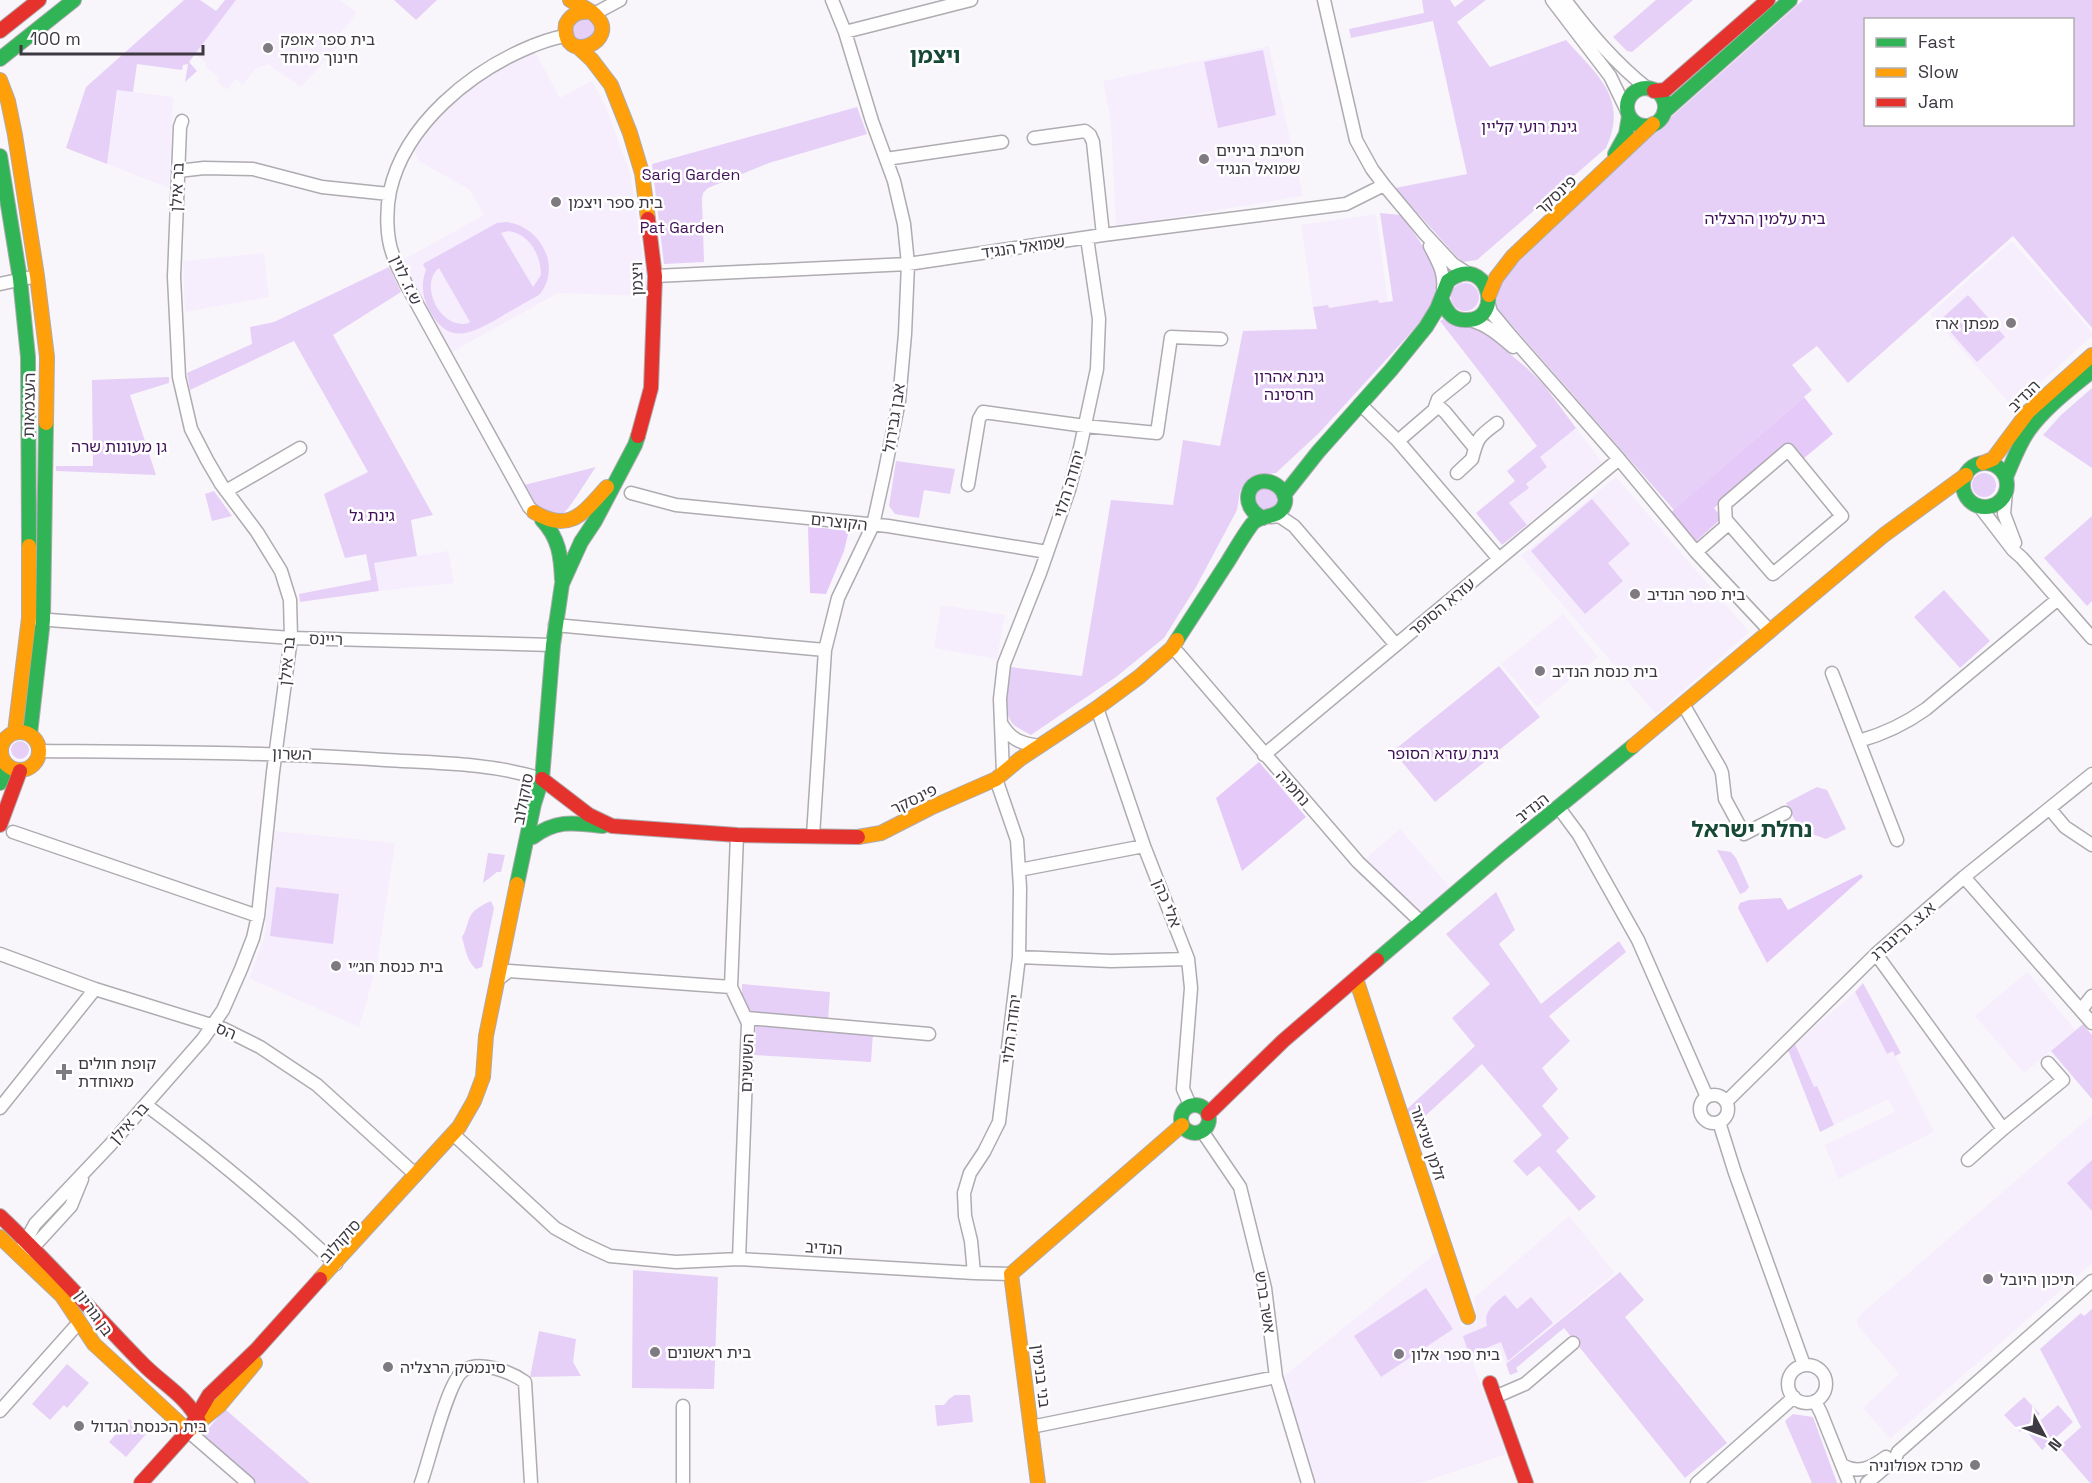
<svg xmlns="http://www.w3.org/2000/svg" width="2092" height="1483" font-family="'Space Grotesk','Noto Sans Hebrew',sans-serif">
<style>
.built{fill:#f6edfd}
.green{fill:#e6d0f7;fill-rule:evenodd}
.forest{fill:#e5c9f9}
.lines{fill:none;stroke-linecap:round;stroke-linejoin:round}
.street-casing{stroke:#aeabb1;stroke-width:15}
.fast-casing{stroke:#aeabb1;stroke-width:16}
.slow-casing{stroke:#aeabb1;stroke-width:16}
.jam-casing{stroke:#aeabb1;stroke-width:16}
.street{stroke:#fefefe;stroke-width:12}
.fast{stroke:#30b455;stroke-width:14}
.slow{stroke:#ff9f0a;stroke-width:14}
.jam{stroke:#e5322d;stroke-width:14}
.poi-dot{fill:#7f7a82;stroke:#fff;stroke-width:2}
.labels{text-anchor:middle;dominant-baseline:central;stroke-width:5;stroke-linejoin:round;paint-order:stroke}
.poi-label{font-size:16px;fill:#3d3841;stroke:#fff;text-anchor:start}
.park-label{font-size:16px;fill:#401059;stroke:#fff}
.street-label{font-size:16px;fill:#3d3841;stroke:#fff}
.district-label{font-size:22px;font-weight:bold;fill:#184836;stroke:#fff}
</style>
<rect width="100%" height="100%" fill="#f9f6fb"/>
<path class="built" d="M236,0H340L357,13L337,37L341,42L301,87L268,64L255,69L243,85L236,79L227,90L217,82L220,78L205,66L206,63L195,54Z
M1269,46L1303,196L1116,227L1111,122L1103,81Z
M535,52L560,98L592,81L605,105L630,173L637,215L648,296L558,293L448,354L399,262L484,215L470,190L419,161L412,145L435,116L477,81L514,60Z
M118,90L173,97L169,188L107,164Z
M1376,214L1388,302L1379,303V301L1328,308L1327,305L1313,307L1301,225Z
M2012,241L2092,332V336L2013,407L1930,314Z
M264,253L269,297L185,312L183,261Z
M1576,428L1602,462L1527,525L1509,504L1528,488L1526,485L1547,467L1539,457Z
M1616,477L1749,632L1656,714L1521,556Z
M448,551L454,583L379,591L374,563Z
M941,605L1005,615L997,659L934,648Z
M1563,614L1598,657L1537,707L1501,664Z
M1400,829L1457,896L1422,925L1366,858Z
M275,831L395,843L377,965L359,1027L249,978L264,939Z
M2027,972L2075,1030L2024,1073L1975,1016Z
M1855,992L1886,1053L1893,1051L1934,1132L1838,1179L1825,1145L1895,1112L1888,1099L1834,1125L1817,1087L1814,1088L1795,1044Z
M2092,1115V1263L1890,1439L1863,1408L1899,1374L1858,1326L1857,1320L1861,1314Z
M1569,1216L1615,1273L1506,1364L1500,1349L1472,1360L1506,1454L1420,1483H1316L1283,1377L1440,1250L1462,1328L1477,1322L1474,1298Z"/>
<path class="green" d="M184,0H200L216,11L225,0H236L189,62L197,71L185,82L188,64L183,65L182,70L137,64L133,92L117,90L107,164L66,148L86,87Z
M394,0H437L416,20Z
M1422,0H1450L1455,7L1464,0H1486L1457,22L1490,67L1566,40C1597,75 1629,98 1606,148L1477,260L1463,262L1458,258L1395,188L1467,174L1433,21L1351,38L1349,29L1424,13Z
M1656,0H1693L1632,52L1627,51L1613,37Z
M1803,0H2092V328L2013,236L1848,383L1817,346L1792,365L1812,390L1674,510L1496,307L1497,289L1505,275L1659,128ZM1866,20H2072V124H1866Z
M591,16L597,37L575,42L570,24Z
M1263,50L1276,115L1218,128L1204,62Z
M857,107L867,134L769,163L708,188L703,193L702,199L704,262L664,264L652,164Z
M1380,213L1401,215C1424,248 1450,274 1427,315L1319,433L1276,473L1253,476L1240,491L1237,510L1196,587L1164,638L1116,677L1031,735C1026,732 1019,729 1014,725C1001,712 1009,683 1011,667L1082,676L1111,500L1173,505L1183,440L1220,446L1243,331L1317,329L1313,307L1328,305L1329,308L1378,300L1379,303L1393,301Z
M507,222C540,226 563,267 539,295C526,302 512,310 499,318C470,334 449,346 429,310C422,296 421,283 426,270L423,264L497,223ZM508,231C529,233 541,255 541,275L533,287L501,233ZM439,268L470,322L469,323C441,331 418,285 439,268Z
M389,267L401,292L333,335L433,515L411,520L417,556L374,563L379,591L300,602L299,594L371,580L366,554L345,558L324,494L368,472L294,341L190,390L187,373L252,344L250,327L274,322Z
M1451 297a14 14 0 1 1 28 0a14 14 0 1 1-28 0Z
M1968,295L2005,337L1977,362L1940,320Z
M1446,317L1480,329L1527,368L1544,385L1576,428L1540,457L1547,467L1526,484L1529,488L1509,503L1527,525L1502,545L1476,513L1515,481L1507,471L1537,446L1440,321Z
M169,377V383L130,395L156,475L56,471V466H93L92,380Z
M2092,388V468L2043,435L2061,415Z
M896,461L955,469L950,494L924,490L919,518L895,514L889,506Z
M596,467C588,477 570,510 562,514C555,517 550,513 543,511C532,507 528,496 524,485Z
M1972 485a12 12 0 1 1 24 0a12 12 0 1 1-24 0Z
M1259,486L1280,494L1274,511L1257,510L1253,493Z
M214,491L232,516L212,521L205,494Z
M1592,499L1630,544L1608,563L1623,581L1585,614L1531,551Z
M2092,516V601L2087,606L2044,558Z
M1944,590L1990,641L1960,668L1914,617Z
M1499,666L1540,717L1435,802L1393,751Z
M11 750a9 9 0 1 1 18 0a9 9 0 1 1-18 0Z
M1817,787L1827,790L1846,829L1826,839L1800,830L1786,803Z
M1717,850L1731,852L1736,858L1749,887L1745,892L1740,894Z
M488,853L505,855L501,872H497L483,883Z
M276,887L339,894L333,944L270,936Z
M1496,892L1515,930L1499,944L1541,1004L1619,941L1626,952L1549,1016L1570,1041L1542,1068L1558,1089L1542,1106L1569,1138L1556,1151L1596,1197L1579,1211L1539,1166L1527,1176L1513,1161L1542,1135L1482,1064L1412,1128L1405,1111L1475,1046L1452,1018L1490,984L1446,934Z
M491,901L494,908L482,967L476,969C467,962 465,948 462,937C467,930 467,921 471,915C474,909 486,903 491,901Z
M1863,983L1901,1053L1895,1056L1893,1051L1887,1054L1855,992Z
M742,984L830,992L828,1020L753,1013L742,1002Z
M2083,1024L2092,1035V1099L2051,1051Z
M756,1026L873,1033L871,1062L754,1055Z
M1795,1044L1814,1087L1817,1086L1834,1125L1820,1132L1788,1050Z
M2092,1160V1211L2067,1183Z
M633,1270L718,1277L714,1389L632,1388Z
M1620,1272L1644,1300L1625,1317L1727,1443L1685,1478L1564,1328L1516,1368L1518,1372L1510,1375L1506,1364Z
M1426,1288L1453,1329L1381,1377L1354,1336Z
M1505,1295L1517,1309L1531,1297L1553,1323L1508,1361L1501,1342L1469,1355L1463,1336L1487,1326C1483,1311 1494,1304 1505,1295Z
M2092,1309V1483H2090L2059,1447L2081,1427L2040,1349L2081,1313L2084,1316Z
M539,1331L576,1339L573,1362L581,1376L530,1377Z
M67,1364L89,1383L67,1408L64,1405L50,1420L32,1404Z
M955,1395H970L973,1422L937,1426L935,1405H944L949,1399Z
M2024,1397L2040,1414L2020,1432L2004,1415Z
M2058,1405L2073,1422L2042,1450L2027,1432Z
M225,1409L310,1483H248L198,1441Z
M1793,1414L1813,1417L1837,1483H1812L1785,1421Z
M129,1419L146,1434L126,1457L109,1442Z"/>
<path class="forest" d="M1804,397L1833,434L1803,459L1790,444L1714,508L1722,518L1694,543L1669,514Z
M808,527L849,530L844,551L826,594L810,593Z
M1259,762L1306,817L1242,871L1216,798Z
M1861,874L1863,877L1767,963L1738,908L1740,903L1749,900L1781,898L1788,910Z"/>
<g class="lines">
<g class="street-casing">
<path id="street" d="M1324,0L1356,140L1372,169L1384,185L1425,234L1453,264L1467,273
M1552,0L1610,76L1627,111
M1565,0C1590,33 1615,63 1648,89
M594,14L620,0
M845,32L971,0
M1034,138L1085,131L1090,135L1093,142L1103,235
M886,159L1002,142
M178,171L204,168L253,169L322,187L389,194
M1430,246C1437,260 1445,272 1443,288
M655,276L908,264L1103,235L1346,204L1384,185
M0,284L37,276
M1488,302L1491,312L1511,336L1619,459L1696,552L1770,631
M1470,320C1488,325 1499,335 1513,347
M1360,404L1398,441L1499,559
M1436,404L1445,412L1474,447
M1398,441L1434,410L1438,399L1464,378
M1457,473L1472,459C1478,436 1479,437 1497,423
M968,485L979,419L983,412L1085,426L1157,433L1171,337L1221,339
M226,491L300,448
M2006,491L2004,514L2015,543
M631,493L676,505L888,526L1047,552
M1980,507L2013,550L2022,558L2092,638
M534,512L529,507L406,284C402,275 396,265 393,255C386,237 386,210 390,191C405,124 471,71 532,46C543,42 554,37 567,36
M1271,517L1279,516L1294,526L1396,645
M1696,552L1726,526L1725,504L1788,450L1842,516L1773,574L1726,520
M36,619L291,638L553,645
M555,625L825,650
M1172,648L1178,653L1358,862L1421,922
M1832,673L1897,840
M1683,704L1720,768L1722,773L1725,799L1744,834L1785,813
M1097,708L1144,846L1188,959L1191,988L1183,1089L1190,1105
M1001,723C1011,740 1020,743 1039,746
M1859,741C1884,734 1905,724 1926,709L2058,599
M0,748H1
M40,751C155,752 270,752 385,760C438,763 491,763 542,779
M1264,755L1619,459
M1003,773L1000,699L1004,664L1040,573L1069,490L1080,448L1097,369L1099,319L1087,238
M1559,808L1579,835L1638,940L1707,1097
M2050,809L2065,827L2092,845
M13,832L258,916
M737,835L731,987L748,1023L739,1259
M813,836L825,650L838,598L873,525L884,475L899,401L905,334L908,264L904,224L894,181L872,121L845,32L832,0
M1019,870L1144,846
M1964,877L2092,1023
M0,954L95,989L224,1029L260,1047L317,1085L416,1175
M1876,954L2003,1129L2063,1080L2048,1063
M1019,957L1111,961L1188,959
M497,980L509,971L731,987
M2081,1010L2092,996
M747,1018L929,1034
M1700 1109a14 14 0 1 1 28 0a14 14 0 1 1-28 0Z
M1726,1102L1876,954L1964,877L2092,774
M146,1105C212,1154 276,1208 336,1264
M0,1108L95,989
M1719,1122L1735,1173L1804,1365
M1202,1131L1240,1187L1265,1288L1276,1377L1308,1483
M453,1134L555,1228L582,1243L610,1256L676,1262L739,1259L974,1273L1011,1274
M1968,1160L2003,1129
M23,1246L35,1224L110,1145L203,1039L223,1010L241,969L253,938L258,916L273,772L291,638L290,600L281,571L257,532L221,484L207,460L191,429L179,377L174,277L180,127L182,121
M25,1251L39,1241L71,1206L82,1179
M974,1273L971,1241L965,1216L964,1193L970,1173L984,1152L999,1122L1019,957L1020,888L1017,840L996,779
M1788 1384a19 19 0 1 1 38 0a19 19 0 1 1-38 0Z
M1495,1397L1525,1384L1573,1343
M1815,1401L1821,1413L1849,1483
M683,1406V1483
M0,1411L74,1328L81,1325
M1031,1427L1276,1377
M188,1431L248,1483
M1842,1465C1859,1475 1872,1467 1886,1457
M421,1483C429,1462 448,1379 464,1370C481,1360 511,1372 525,1382L531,1483
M1697,1483L1794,1397
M1867,1483L1895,1459L1898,1452L2092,1281"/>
</g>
<g class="fast-casing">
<path id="fast" d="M0,59L74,0
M1627 107a19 19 0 1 1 38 0a19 19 0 1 1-38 0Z
M1664,112L1790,0
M1615,154L1626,134L1629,116
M0,156L20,279L28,357L29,546
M1963 485a22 22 0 1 1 44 0a22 22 0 1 1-44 0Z
M2006,477C2013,461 2019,444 2029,430C2046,407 2070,389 2092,371
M1284,495L1318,452L1391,370L1426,327L1437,309L1448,281C1488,251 1506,322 1465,320C1452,320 1446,311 1442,300
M542,520C559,538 561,556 562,580
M1177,640C1194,614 1210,589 1227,563C1235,550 1243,536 1252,524C1261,513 1280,520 1285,503C1287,493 1279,485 1270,482C1247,476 1238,507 1263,518
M30,734L43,620L46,423
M0,783L7,765
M533,837C557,819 575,823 603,826
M517,884L534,804L542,779L553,645L562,584L581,542L595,521L635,445L638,436
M1377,960L1502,853L1633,746
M1181 1119a14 14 0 1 1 28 0a14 14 0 1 1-28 0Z"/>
</g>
<g class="slow-casing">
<path id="slow" d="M570,0C578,5 588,8 595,15C623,41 560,67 566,24C572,13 580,11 592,12
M578,47L592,60L611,85L630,133L642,173L648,219
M0,80L8,101L15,135L37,276L47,357L46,423
M1489,295L1496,278L1513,256L1653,124
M1983,463L1993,459L2028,412L2092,355
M534,512C570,534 583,513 607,487
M1 751a19 19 0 1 1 38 0a19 19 0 1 1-38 0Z
M15,732L29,618V546
M1633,746L1884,535L1966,475
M858,837L881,833L930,808L996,779L1020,759L1097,708L1139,677L1172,648L1177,640
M1356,979L1468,1317
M0,1237L62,1296L94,1344L188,1431
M320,1279L459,1127L474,1101L483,1077L486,1036L517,884
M192,1428L220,1405L255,1363
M1038,1483L1011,1274L1182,1125"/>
</g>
<g class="jam-casing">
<path id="jam" d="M0,31L39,0
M1654,91L1665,90L1768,0
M638,436L651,388L655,276L648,219
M542,779L589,815L612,826L737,835L858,837
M0,825L20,771
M1208,1114L1283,1041L1377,960
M0,1216C50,1263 94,1314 142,1363C161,1383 187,1396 199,1422
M1490,1383L1526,1483
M141,1483L188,1431L209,1395L257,1349L320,1279"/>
</g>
<use href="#street" class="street"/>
<use href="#fast" class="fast"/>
<use href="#slow" class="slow"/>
<use href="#jam" class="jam"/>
</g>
<g class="poi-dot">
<circle cx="268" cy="48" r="6"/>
<circle cx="1204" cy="159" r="6"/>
<circle cx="556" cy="202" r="6"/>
<circle cx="2011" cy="323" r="6"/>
<circle cx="1635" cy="594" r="6"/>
<circle cx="1540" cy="671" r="6"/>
<circle cx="336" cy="966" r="6"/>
<path d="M61 1063h6v6h6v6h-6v6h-6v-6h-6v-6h6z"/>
<circle cx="1988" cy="1279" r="6"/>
<circle cx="655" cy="1352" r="6"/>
<circle cx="1399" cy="1354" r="6"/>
<circle cx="388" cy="1367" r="6"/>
<circle cx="79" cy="1426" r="6"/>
<circle cx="1975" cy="1465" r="6"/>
</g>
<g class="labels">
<g class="poi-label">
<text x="280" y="39">בית ספר אופק<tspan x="280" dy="18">חינוך מיוחד</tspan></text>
<text x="1216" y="150">חטיבת ביניים<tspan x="1216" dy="18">שמואל הנגיד</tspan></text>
<text x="568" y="202">בית ספר ויצמן</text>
<text x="1999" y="323" text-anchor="end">מפתן ארז</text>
<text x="1647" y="594">בית ספר הנדיב</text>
<text x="1552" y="671">בית כנסת הנדיב</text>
<text x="348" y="966">בית כנסת חג״י</text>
<text x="78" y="1063">קופת חולים<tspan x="78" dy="18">מאוחדת</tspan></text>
<text x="2000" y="1279">תיכון היובל</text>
<text x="667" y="1352">בית ראשונים</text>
<text x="1411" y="1354">בית ספר אלון</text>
<text x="400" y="1367">סינמטק הרצליה</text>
<text x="91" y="1426">בית הכנסת הגדול</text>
<text x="1963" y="1465" text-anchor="end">מרכז אפולוניה</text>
</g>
<g class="park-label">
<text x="1529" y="126">גינת רועי קליין</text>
<text x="691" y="174">Sarig Garden</text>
<text x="1765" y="218">בית עלמין הרצליה</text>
<text x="682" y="227">Pat Garden</text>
<text x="1289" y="376">גינת אהרון<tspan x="1289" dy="18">חרסינה</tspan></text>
<text x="119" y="446">גן מעונות שרה</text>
<text x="372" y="515">גינת גל</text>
<text x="1443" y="753">גינת עזרא הסופר</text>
</g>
<g class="street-label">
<text transform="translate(177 187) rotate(-87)">בר אילן</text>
<text transform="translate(1556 195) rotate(-43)">פינסקר</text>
<text transform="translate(1023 247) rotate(-8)">שמואל הנגיד</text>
<text transform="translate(637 279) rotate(-91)">ויצמן</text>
<text transform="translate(406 280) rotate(65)">ש.ז. לוין</text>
<text transform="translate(2024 396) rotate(-45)">הנדיב</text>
<text transform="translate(29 405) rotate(-89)">העצמאות</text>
<text transform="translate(894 418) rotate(-81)">אבן גבירול</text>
<text transform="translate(1069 484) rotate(-73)">יהודה הלוי</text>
<text transform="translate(839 522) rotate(6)">הקוצרים</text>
<text transform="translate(1442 607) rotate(-40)">עזרא הסופר</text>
<text transform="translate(326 639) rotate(2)">ריינס</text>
<text transform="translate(287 661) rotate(-84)">בר אילן</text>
<text transform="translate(292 754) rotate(2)">השרון</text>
<text transform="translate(1293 788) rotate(48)">נחמיה</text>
<text transform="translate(523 799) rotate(-79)">סוקולוב</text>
<text transform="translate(914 799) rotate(-26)">פינסקר</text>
<text transform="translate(1532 808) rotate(-38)">הנדיב</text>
<text transform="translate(1167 903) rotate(68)">אלי כהן</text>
<text transform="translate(1903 931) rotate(-41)">א.צ. גרינברג</text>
<text transform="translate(1011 1029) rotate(-83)">יהודה הלוי</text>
<text transform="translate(226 1031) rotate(23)">הס</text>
<text transform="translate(747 1063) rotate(-88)">השושנים</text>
<text transform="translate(129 1123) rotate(-48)">בר אילן</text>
<text transform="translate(1428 1143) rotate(71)">זלמן שניאור</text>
<text transform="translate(340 1241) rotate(-48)">סוקולוב</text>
<text transform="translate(824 1248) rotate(4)">הנדיב</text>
<text transform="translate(1265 1302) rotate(81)">אשר ברש</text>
<text transform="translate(94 1313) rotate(54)">בן גוריון</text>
<text transform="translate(1041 1376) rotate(83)">בני בנימין</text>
</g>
<g class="district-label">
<text x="935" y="55">ויצמן</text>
<text x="1752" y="829">נחלת ישראל</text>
</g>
</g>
<rect x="1864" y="18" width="210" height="108" fill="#ffffff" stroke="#b1afb3" stroke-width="1.5"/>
<rect x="1876" y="38" width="30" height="9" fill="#30b455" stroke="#b1afb3" stroke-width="1.5"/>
<text x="1918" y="48" font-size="18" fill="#3d3841">Fast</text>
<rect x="1876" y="68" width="30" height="9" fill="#ff9f0a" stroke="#b1afb3" stroke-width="1.5"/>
<text x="1918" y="78" font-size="18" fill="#3d3841">Slow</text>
<rect x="1876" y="98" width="30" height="9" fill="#e5322d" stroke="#b1afb3" stroke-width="1.5"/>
<text x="1918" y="108" font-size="18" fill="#3d3841">Jam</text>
<g transform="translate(2044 1435) rotate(131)" stroke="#ffffff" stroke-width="4.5" paint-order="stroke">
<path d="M0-4.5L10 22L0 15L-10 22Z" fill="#3d3841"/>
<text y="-9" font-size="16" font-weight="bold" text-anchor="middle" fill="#3d3841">N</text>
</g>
<path d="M21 45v9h182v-9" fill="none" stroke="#3d3841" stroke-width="3"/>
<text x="30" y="45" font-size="18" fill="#3d3841" stroke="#ffffff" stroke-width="4.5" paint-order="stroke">100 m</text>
</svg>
